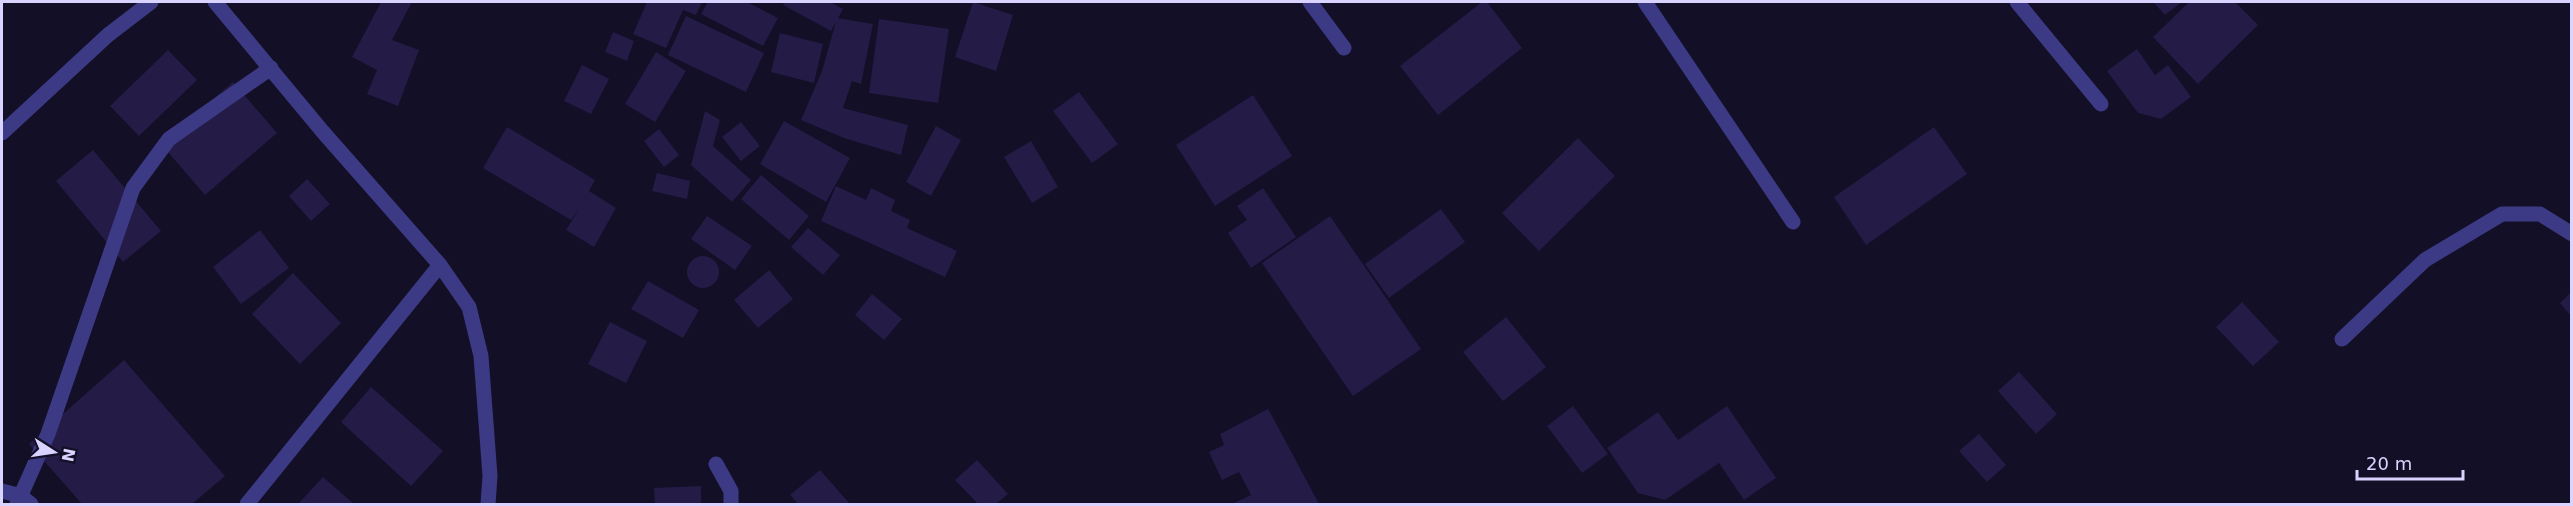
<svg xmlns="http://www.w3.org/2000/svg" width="2573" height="506" font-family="'DejaVu Sans',sans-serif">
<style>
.building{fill:#241b47}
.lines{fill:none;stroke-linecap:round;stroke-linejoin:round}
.minor{stroke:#3d3a85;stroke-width:15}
</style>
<rect width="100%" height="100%" fill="#130f26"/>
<path class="building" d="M381,2H412L392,40L419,50L398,106L367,94L377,70L352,57Z
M647,2H702L696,15L683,10L666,48L633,34Z
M708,2H747L778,18L763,46L701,14Z
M785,2H830L843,9L831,31L783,5Z
M973,2L1013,15L996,71L955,57Z
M1482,2H1487L1522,48L1438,115L1400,66Z
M2153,2H2182L2165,15Z
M2189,2H2235L2258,25L2198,84L2153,37Z
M686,16L764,53L746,92L668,55Z
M837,18L873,24L861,84L852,81L843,108L908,125L901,155L844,138L801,120L822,71Z
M879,19L949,29L938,103L869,93Z
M613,32L634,41L627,61L605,52Z
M780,33L823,44L814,83L771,72Z
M2137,49L2155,75L2168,65L2191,97L2161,119L2138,113L2107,71Z
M168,50L197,80L139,136L110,106Z
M656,52L686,71L655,122L625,104Z
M582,65L609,79L591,114L564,101Z
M233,82L277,133L205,195L161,144Z
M1079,92L1118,144L1092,163L1053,111Z
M1253,95L1292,156L1215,206L1176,145Z
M705,111L720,120L713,146L751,180L732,202L691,165Z
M784,121L850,158L826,202L760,164Z
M741,122L760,146L741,161L722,137Z
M936,126L961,140L931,196L906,182Z
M507,127L595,180L589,191L616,208L594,247L566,230L579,209L571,220L483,168Z
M1934,127L1967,174L1866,245L1834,197Z
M659,129L679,155L664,167L644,141Z
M1578,138L1615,176L1539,251L1502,213Z
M1031,141L1058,187L1032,203L1004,157Z
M93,150L161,231L123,262L56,181Z
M657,173L690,181L687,199L652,191Z
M761,175L809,216L789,240L741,199Z
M307,179L330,204L311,221L289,196Z
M836,186L866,200L871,188L895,200L891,211L910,220L907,228L957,251L945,277L821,221Z
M1263,188L1296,237L1251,268L1228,233L1247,220L1237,206Z
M1441,209L1465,242L1389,298L1365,264Z
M707,216L752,246L735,270L691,239Z
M1330,216L1421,349L1353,396L1262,263Z
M808,228L840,255L823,275L791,247Z
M260,230L289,268L241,304L213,267Z
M687 272a16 16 0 1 1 32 0a16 16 0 1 1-32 0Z
M769,270L793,299L758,328L734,300Z
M293,273L341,323L300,364L252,314Z
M648,281L699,310L683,338L631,309Z
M2571,292V316L2560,303Z
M872,294L902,319L884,340L855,315Z
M2242,302L2279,342L2253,366L2216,327Z
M1506,317L1546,367L1503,401L1463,352Z
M610,322L647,341L626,383L588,364Z
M124,360L225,476L192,504H82L29,444Z
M2019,372L2057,414L2036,434L1998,391Z
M371,387L443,451L411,486L341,422Z
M1573,406L1608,454L1582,473L1547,426Z
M1727,406L1776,478L1744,500L1719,463L1665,500L1638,493L1607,448L1658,412L1678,440Z
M1268,409L1270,412L1319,504H1232L1251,495L1239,472L1222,480L1209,452L1224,445L1220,434Z
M1979,434L2006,465L1987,482L1959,451Z
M977,460L1008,494L996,504H978L955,480Z
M820,470L850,504H798L790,495Z
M323,477L354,504H298Z
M701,486V504H655L654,488Z"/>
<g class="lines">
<path class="minor" d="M215,2L323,132L440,265L469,307L481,356L490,476L488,504
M1310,2L1344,48
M1645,2L1793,222
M2017,2L2101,104
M2,133L108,35L151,2
M2342,339L2425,260L2502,214H2540L2572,234
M716,464L731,491V504
M2,491L21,496L31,504
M17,504L48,434L133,188L169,139L271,68
M247,504L440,265"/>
</g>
<rect width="2573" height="506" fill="none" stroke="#d9d4ff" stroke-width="6"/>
<g transform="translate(54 452) rotate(102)" stroke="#130f26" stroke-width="4.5" paint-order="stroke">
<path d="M0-4.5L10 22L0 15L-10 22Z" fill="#d9d4ff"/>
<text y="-9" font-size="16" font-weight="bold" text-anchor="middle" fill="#d9d4ff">N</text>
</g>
<path d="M2357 470v9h106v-9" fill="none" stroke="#d9d4ff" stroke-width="3"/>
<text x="2366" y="470" font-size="18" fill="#d9d4ff" stroke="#130f26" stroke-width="4.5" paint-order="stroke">20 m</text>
</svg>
